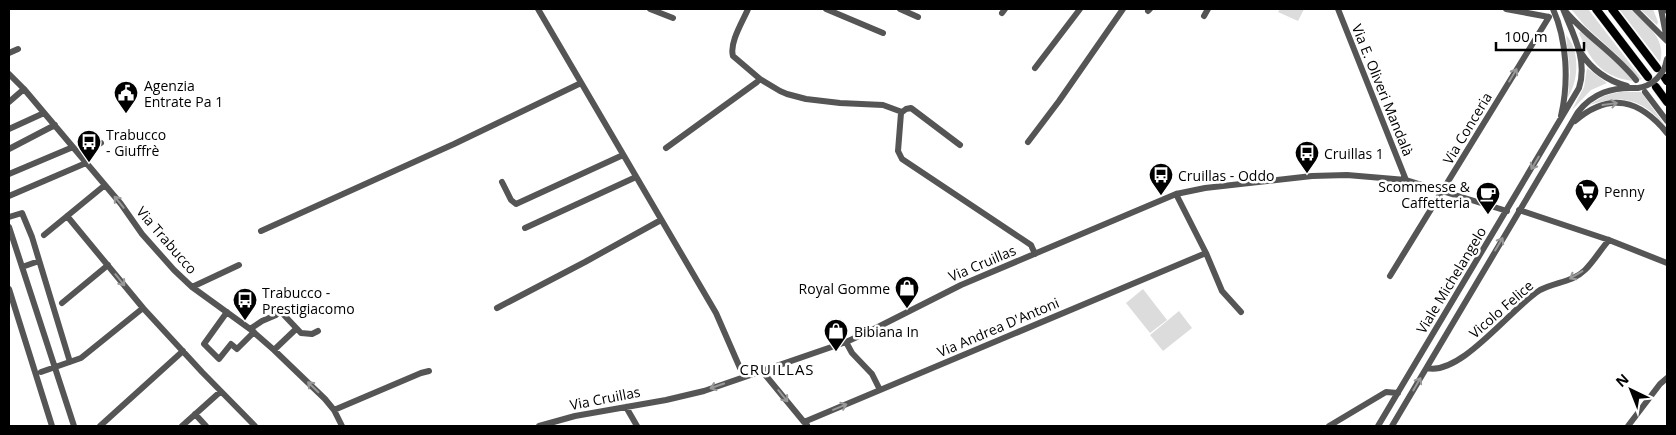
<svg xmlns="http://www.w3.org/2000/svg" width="1676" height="435" viewBox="0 0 1676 435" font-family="'Open Sans',sans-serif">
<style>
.green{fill:#dcdcdc}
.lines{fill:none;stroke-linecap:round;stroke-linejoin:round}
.major-casing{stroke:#dbdbdb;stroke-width:9}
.minor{stroke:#555;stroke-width:6}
.major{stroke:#000;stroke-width:8}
.minor-bridge{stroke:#555;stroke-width:6}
.oneway{stroke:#999}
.labels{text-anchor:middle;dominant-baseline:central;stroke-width:5;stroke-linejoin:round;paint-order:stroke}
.poi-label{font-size:14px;fill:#000;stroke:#fff;text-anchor:start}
.street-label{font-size:14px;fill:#000;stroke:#fff}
.neighbourhood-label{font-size:15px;letter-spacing:1px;fill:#000;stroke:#fff}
</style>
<rect width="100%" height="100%" fill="#fff"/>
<path class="green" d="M1280,9H1304L1298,21L1278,12Z
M1571,9H1588L1642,79L1639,80L1617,55L1585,26Z
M1619,9H1630C1645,23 1667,38 1660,62Z
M1640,9H1653L1658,22L1657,25Z
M1581,31L1621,67L1633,81C1601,77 1590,60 1579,33Z
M1566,35C1580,50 1579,80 1568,97L1570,72Z
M1587,68L1607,83L1591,90L1572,110L1584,87Z
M1619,92H1641L1667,128C1644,100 1624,93 1589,105L1604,96Z
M1143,289L1167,320L1150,333L1126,303Z
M1179,311L1192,328L1163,351L1150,335Z"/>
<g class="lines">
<defs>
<path id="major" d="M1596,9L1648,77
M1612,9L1657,68
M1665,78L1667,81
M1656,87L1667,102"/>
</defs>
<use href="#major" class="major-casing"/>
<path class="minor" d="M538,9L716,313L740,368
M650,9L673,18
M748,9C743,21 729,43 733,56L760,79L780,91L787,94L806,99L840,103L883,105L902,112
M826,9L883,33
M900,9L918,17
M1338,9L1406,180
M1506,9L1549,17
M1553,9C1567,40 1569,82 1561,116
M1635,9L1667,41
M1661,9L1667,40
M1666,9L1667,11
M1148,11L1150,9
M1566,12C1587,37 1616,54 1636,80
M1002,13L1005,9
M1204,16L1208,9
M9,53L18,49
M1581,53C1592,70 1608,81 1627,86
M1665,67L1667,59
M1035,68L1080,9
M9,74L24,89L121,204L142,234L174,270L192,287L250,329L274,350L325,399L334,410L342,426
M1645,92L1667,121
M9,102L24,89
M1575,121C1610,91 1640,100 1667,133
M9,129L44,113
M1028,142L1059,101L1123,9
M960,145L911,108L906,109L901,113L898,151L902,159L1031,245L1035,254
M666,148L757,82L760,79
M9,149L55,125
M80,155L101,143
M9,174L73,147
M502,182L511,200L516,204L623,155
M1176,194L1206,253L1222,291L1241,312
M9,196L86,163
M1519,210L1609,240L1667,263
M67,216L143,308L202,372L255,426
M9,217L22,213L32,237L70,362
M9,227L74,426
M525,228L636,177
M261,231L454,144L581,83
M44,235L105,185
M22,267L39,261
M1390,276L1549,17
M192,287L239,265
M9,289L52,426
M62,303L108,265
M497,308L585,262L661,220
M227,312L204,344L219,359L231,344L237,349L254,332
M282,313L301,333L312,334L318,331
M250,329L262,321L276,315
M846,342L852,353L872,374L880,390
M274,350L296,329
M1427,368C1461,376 1511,308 1540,290C1555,282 1573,282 1585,270C1594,261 1601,249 1609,240
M762,371L804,422
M41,372L81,358L143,308
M626,407L637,426
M334,410L421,373L429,371
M195,414L206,426
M807,425L804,422L1206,253
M100,426L183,351
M182,426L220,392
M539,426L575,416L666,400L704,391L846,342L868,332L961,285L1176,194L1205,188L1312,176L1347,175L1406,180L1507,211
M1329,426L1386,392L1398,393
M1378,426L1579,88C1588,60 1573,34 1563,9
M1392,426L1578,112C1593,93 1612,87 1636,88
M1628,426L1660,384L1667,378"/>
<use href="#major" class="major"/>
<path class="minor-bridge" d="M1638,88C1651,86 1659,79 1665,67"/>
</g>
<defs><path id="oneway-shaft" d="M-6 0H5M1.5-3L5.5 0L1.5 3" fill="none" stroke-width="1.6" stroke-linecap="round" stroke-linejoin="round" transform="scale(1.25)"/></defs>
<g class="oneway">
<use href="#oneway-shaft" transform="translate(1513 75) rotate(-59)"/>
<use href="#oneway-shaft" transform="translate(1610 104) rotate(-8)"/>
<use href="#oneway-shaft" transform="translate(1535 163) rotate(121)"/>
<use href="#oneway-shaft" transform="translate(119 202) rotate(-129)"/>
<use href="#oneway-shaft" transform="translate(1499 244) rotate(-59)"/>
<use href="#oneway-shaft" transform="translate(1576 275) rotate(149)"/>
<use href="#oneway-shaft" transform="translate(120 280) rotate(51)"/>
<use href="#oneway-shaft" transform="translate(1417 384) rotate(-60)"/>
<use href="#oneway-shaft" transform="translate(717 386) rotate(161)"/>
<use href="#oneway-shaft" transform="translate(313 387) rotate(-136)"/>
<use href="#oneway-shaft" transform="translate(783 396) rotate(51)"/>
<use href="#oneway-shaft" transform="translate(840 407) rotate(-22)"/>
</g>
<defs>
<symbol id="civic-pin" viewBox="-11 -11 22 30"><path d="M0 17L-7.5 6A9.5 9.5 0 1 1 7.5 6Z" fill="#000" stroke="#fff"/><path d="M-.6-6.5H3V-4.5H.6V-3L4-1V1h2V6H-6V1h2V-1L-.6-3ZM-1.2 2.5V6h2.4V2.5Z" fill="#fff"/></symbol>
<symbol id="bus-pin" viewBox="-11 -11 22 30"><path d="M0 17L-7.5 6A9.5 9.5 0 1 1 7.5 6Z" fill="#000" stroke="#fff"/><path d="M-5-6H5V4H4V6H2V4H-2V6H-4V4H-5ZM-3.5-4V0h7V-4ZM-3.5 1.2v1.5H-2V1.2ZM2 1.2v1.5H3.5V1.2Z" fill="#fff"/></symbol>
<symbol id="supermarket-pin" viewBox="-11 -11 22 30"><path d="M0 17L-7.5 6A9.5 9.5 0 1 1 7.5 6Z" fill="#000" stroke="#fff"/><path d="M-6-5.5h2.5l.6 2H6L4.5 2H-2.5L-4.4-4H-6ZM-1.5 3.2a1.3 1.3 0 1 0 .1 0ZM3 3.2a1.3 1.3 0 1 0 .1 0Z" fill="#fff"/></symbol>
<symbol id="cafe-pin" viewBox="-11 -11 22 30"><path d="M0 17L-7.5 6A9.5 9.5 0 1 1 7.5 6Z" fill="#000" stroke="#fff"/><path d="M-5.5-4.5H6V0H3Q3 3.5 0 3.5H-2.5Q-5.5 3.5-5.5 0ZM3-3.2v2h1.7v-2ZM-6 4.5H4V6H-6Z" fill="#fff"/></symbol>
<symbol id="shop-pin" viewBox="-11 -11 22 30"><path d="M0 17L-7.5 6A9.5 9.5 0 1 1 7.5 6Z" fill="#000" stroke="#fff"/><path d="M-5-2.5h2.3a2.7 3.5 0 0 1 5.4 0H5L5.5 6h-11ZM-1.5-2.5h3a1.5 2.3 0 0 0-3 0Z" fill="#fff"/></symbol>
</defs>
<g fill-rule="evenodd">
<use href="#civic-pin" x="112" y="79" width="28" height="38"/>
<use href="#bus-pin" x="75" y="128" width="28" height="38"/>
<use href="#bus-pin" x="1293" y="139" width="28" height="38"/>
<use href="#bus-pin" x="1147" y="161" width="28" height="38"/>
<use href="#supermarket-pin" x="1573" y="177" width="28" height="38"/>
<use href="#cafe-pin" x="1474" y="180" width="28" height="38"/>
<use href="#shop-pin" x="893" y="274" width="28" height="38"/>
<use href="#bus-pin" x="231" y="286" width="28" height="38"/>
<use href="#shop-pin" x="822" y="317" width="28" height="38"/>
</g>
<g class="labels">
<g class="poi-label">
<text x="144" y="85">Agenzia<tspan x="144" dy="16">Entrate Pa 1</tspan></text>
<text x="106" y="134">Trabucco<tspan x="106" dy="16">- Giuffrè</tspan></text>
<text x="1324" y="153">Cruillas 1</text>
<text x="1178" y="175">Cruillas - Oddo</text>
<text x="1470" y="186" text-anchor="end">Scommesse &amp;<tspan x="1470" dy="16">Caffetteria</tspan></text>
<text x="1604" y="191">Penny</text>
<text x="890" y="288" text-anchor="end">Royal Gomme</text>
<text x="262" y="292">Trabucco -<tspan x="262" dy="16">Prestigiacomo</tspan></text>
<text x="854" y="331">Bibiana In</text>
</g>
<g class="street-label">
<text transform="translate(1383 90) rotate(68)">Via E. Oliveri Mandalà</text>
<text transform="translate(1467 128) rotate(-59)">Via Conceria</text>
<text transform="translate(167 240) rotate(49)">Via Trabucco</text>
<text transform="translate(982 263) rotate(-23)">Via Cruillas</text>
<text transform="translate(1451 280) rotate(-59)">Viale Michelangelo</text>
<text transform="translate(1501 309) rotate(-41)">Vicolo Felice</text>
<text transform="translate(998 327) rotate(-23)">Via Andrea D'Antoni</text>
<text transform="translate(605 398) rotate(-11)">Via Cruillas</text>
</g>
<g class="neighbourhood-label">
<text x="777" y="369">CRUILLAS</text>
</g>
</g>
<rect width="1676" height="435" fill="none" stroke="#000000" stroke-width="20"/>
<g transform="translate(1631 390) rotate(317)" stroke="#ffffff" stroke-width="4" paint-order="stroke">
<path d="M0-4L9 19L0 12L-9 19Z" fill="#000000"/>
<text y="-8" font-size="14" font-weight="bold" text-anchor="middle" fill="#000000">N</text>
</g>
<path d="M1496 42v8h88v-8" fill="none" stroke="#000000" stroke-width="2.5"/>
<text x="1504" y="42" font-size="15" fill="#000000" stroke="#ffffff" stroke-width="4" paint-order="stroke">100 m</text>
</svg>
